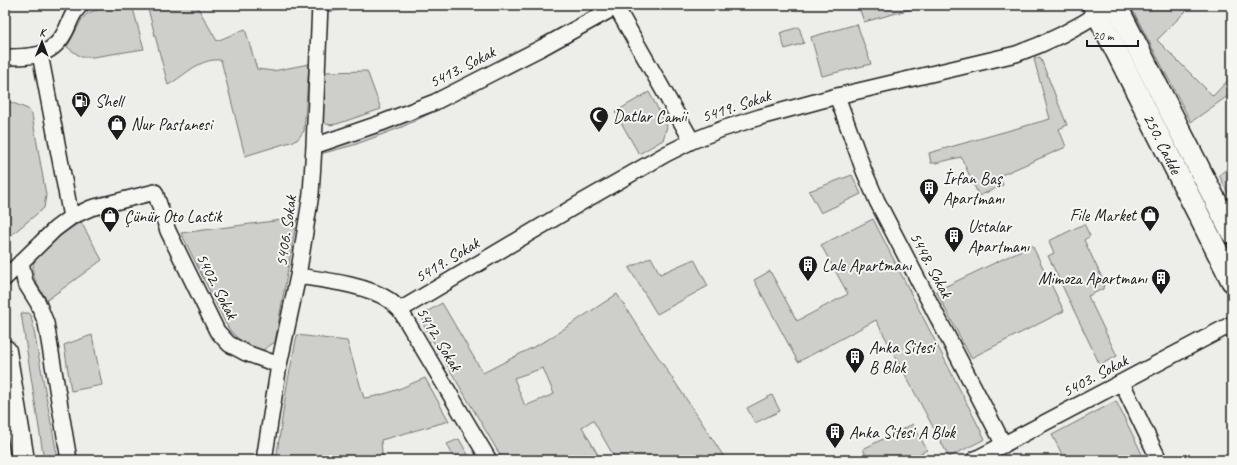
<svg xmlns="http://www.w3.org/2000/svg" width="1237" height="465" viewBox="0 0 1237 465" font-family="Caveat,sans-serif">
<style>
.green{fill:#cececb;stroke:#757574;fill-rule:evenodd}
.lines{fill:none;stroke-linecap:round;stroke-linejoin:round}
.street-casing{stroke:#1c1c1c;stroke-width:18}
.secondary-casing{stroke:#1c1c1c;stroke-width:24}
.highway-casing{stroke:#1c1c1c;stroke-width:25}
.street{stroke:#f6f6f2;stroke-width:15}
.secondary{stroke:#f6f6f2;stroke-width:21}
.highway{stroke:#f6f6f2;stroke-width:22}
.labels{text-anchor:middle;dominant-baseline:central;stroke-width:4;stroke-linejoin:round;paint-order:stroke}
.street-label{font-size:17px;fill:#1c1c1c;stroke:#f6f6f2}
.poi-label{font-size:17px;fill:#1c1c1c;stroke:#f6f6f2;text-anchor:start}
</style>
<rect width="100%" height="100%" fill="#edede9"/>
<filter id="ink" filterUnits="userSpaceOnUse"><feTurbulence type="fractalNoise" baseFrequency=".025" numOctaves="2"/><feDisplacementMap in="SourceGraphic" scale="8" xChannelSelector="R" yChannelSelector="G"/><feConvolveMatrix kernelMatrix="1 2 1 2 8 2 1 2 1" color-interpolation-filters="sRGB"/></filter>
<g filter="url(#ink)">
<path class="green" d="M111,5H132L144,49L93,57H81L67,47L82,19L88,13Z
M147,5H203L198,8L217,41L245,29L257,69L273,71L309,64L304,131L297,140L245,156L221,60C199,58 186,75 168,85Z
M327,5H372L327,12Z
M864,5H921L922,6L864,22L859,7Z
M1130,5H1192L1157,40L1213,96L1232,76V93L1191,122Z
M857,24L871,64L822,76L811,37Z
M799,27L804,43L785,49L780,33Z
M1040,57L1067,125L1059,129L1066,147L999,176L1003,185L979,196L961,157L936,163H931L929,153L1050,119L1034,59Z
M367,71L381,109L337,124C330,125 323,126 323,118L325,72Z
M649,92L667,126L663,140L639,154L615,112Z
M5,100L28,109L32,115L46,195L44,208L5,240Z
M433,107L435,111L402,127L354,145L320,154V149Z
M1232,165V174L1228,178L1232,182V201L1219,175Z
M852,175L861,194L821,213L809,191Z
M297,218L275,342L263,350C246,344 237,341 227,326L181,233Z
M873,219L985,439L949,457L876,320L798,362L754,280L770,271L797,321L848,294L821,245Z
M81,222L102,260L47,300C41,290 31,278 33,266C35,252 69,229 81,222Z
M1084,224L1090,236L1084,240L1104,282L1103,289L1088,296L1117,356L1100,365L1048,256L1054,253L1049,241Z
M1032,245L1064,311L971,358L936,291Z
M651,257L660,274L694,259L708,286L657,314L629,268Z
M617,294C652,350 691,404 726,460H616L593,420L582,427L601,460H503L424,326L423,314L442,303L483,373L547,340ZM543,368L554,394L525,406L514,378Z
M21,313H29L31,315L58,460H44Z
M92,335L102,385L71,391L64,345Z
M297,335L347,341L364,398C386,396 405,386 425,378L449,421L381,440L382,453L384,460H276L287,385Z
M772,395L780,411L755,423L747,408Z
M1116,401L1142,454L1130,460H1065L1052,435Z
M913,424L927,450L907,460H868L863,449Z
M459,439L471,460H455L447,444Z"/>
<g class="lines">
<defs>
<path id="street" d="M615,5L692,141
M40,54L71,217
M5,57C33,57 54,57 67,28C71,19 73,11 81,5
M837,96L864,171L877,201L1004,445
M314,146L381,123L435,102L543,47L619,5
M21,262L25,282L38,303L46,323L69,460
M298,276C324,280 367,285 389,300C393,303 397,307 400,310L489,460
M5,278L55,229L71,217L91,208L155,192L168,231L217,331L229,344L246,353L279,365
M400,310L582,202L666,154L692,141L722,129L760,117L837,96L1016,54C1048,43 1077,28 1105,9
M1122,383L1159,460
M264,460L279,365L298,276L311,194L314,146L320,5
M974,460L1232,324"/>
<g id="secondary">
<path id="s1" d="M1093,5L1232,281"/>
<path d="M1116,5L1232,233"/>
</g>
<path id="highway" d="M5,351L23,460"/>
</defs>
<use href="#street" class="street-casing"/>
<use href="#secondary" class="secondary-casing"/>
<use href="#highway" class="highway-casing"/>
<use href="#street" class="street"/>
<use href="#secondary" class="secondary"/>
<use href="#highway" class="highway"/>
</g>
</g>
<defs>
<symbol id="fuel-pin" viewBox="-11 -11 22 30"><path d="M0 17L-7.5 6A9.5 9.5 0 1 1 7.5 6Z" fill="#1c1c1c" stroke="#f6f6f2"/><path d="M-5.5-6h7V0h2V4h1.3V-2.5L3-4.5l.8-.8L6-3V5H2.5V1h-1V6h-7ZM-4.2-4.7v3.2H.2V-4.7Z" fill="#fff"/></symbol>
<symbol id="mosque-pin" viewBox="-11 -11 22 30"><path d="M0 17L-7.5 6A9.5 9.5 0 1 1 7.5 6Z" fill="#1c1c1c" stroke="#f6f6f2"/><path d="M3.5-4.9A6 6 0 1 0 3.5 4.9A5 5 0 1 1 3.5-4.9Z" fill="#fff"/></symbol>
<symbol id="shop-pin" viewBox="-11 -11 22 30"><path d="M0 17L-7.5 6A9.5 9.5 0 1 1 7.5 6Z" fill="#1c1c1c" stroke="#f6f6f2"/><path d="M-5-2.5h2.3a2.7 3.5 0 0 1 5.4 0H5L5.5 6h-11ZM-1.5-2.5h3a1.5 2.3 0 0 0-3 0Z" fill="#fff"/></symbol>
<symbol id="building-pin" viewBox="-11 -11 22 30"><path d="M0 17L-7.5 6A9.5 9.5 0 1 1 7.5 6Z" fill="#1c1c1c" stroke="#f6f6f2"/><path d="M-4-6H4V6H1V3H-1V6H-4ZM-2.5-4.3h1.7v1.8h-1.7ZM.8-4.3h1.7v1.8H.8ZM-2.5-1h1.7V.8h-1.7ZM.8-1h1.7V.8H.8Z" fill="#fff"/></symbol>
</defs>
<g fill-rule="evenodd">
<use href="#fuel-pin" x="70" y="90" width="22" height="30"/>
<use href="#mosque-pin" x="588" y="105" width="22" height="30"/>
<use href="#shop-pin" x="106" y="113" width="22" height="30"/>
<use href="#building-pin" x="918" y="177" width="22" height="30"/>
<use href="#shop-pin" x="1139" y="204" width="22" height="30"/>
<use href="#shop-pin" x="99" y="205" width="22" height="30"/>
<use href="#building-pin" x="943" y="225" width="22" height="30"/>
<use href="#building-pin" x="797" y="254" width="22" height="30"/>
<use href="#building-pin" x="1150" y="267" width="22" height="30"/>
<use href="#building-pin" x="844" y="346" width="22" height="30"/>
<use href="#building-pin" x="824" y="421" width="22" height="30"/>
</g>
<g class="labels">
<g class="street-label">
<text transform="translate(462 67) rotate(-27)">5413. Sokak</text>
<text transform="translate(736 106) rotate(-18)">5419. Sokak</text>
<text stroke="none"><textPath href="#s1" startOffset="155">250. Cadde</textPath></text>
<text transform="translate(286 231) rotate(-82)">5406. Sokak</text>
<text transform="translate(447 260) rotate(-31)">5419. Sokak</text>
<text transform="translate(931 265) rotate(62)">5448. Sokak</text>
<text transform="translate(217 286) rotate(63)">5402. Sokak</text>
<text transform="translate(439 339) rotate(59)">5412. Sokak</text>
<text transform="translate(1095 376) rotate(-28)">5403. Sokak</text>
</g>
<g class="poi-label">
<text x="95" y="101">Shell</text>
<text x="613" y="116">Datlar Camii</text>
<text x="131" y="124">Nur Pastanesi</text>
<text x="943" y="178">İrfan Baş<tspan x="943" dy="20">Apartmanı</tspan></text>
<text x="1136" y="215" text-anchor="end">File Market</text>
<text x="124" y="216">Çünür Oto Lastik</text>
<text x="968" y="226">Ustalar<tspan x="968" dy="20">Apartmanı</tspan></text>
<text x="822" y="265">Lale Apartmanı</text>
<text x="1147" y="278" text-anchor="end">Mimoza Apartmanı</text>
<text x="869" y="347">Anka Sitesi<tspan x="869" dy="20">B Blok</tspan></text>
<text x="849" y="432">Anka Sitesi A Blok</text>
</g>
</g>
<rect width="1237" height="465" fill="none" stroke="#f6f6f2" stroke-width="20"/>
<rect x="10" y="10" width="1217" height="445" fill="none" stroke="#1c1c1c" stroke-width="1.5" filter="url(#ink)"/>
<g transform="translate(42 42) rotate(1)" stroke="#f6f6f2" stroke-width="3" paint-order="stroke">
<path d="M0-3L7 15L0 10L-7 15Z" fill="#1c1c1c"/>
<text y="-6" font-size="11" font-weight="bold" text-anchor="middle" fill="#1c1c1c">K</text>
</g>
<path d="M1087 40v6h51v-6" fill="none" stroke="#1c1c1c" stroke-width="2"/>
<text x="1093" y="40" font-size="12" fill="#1c1c1c" stroke="#f6f6f2" stroke-width="3" paint-order="stroke">20 m</text>
</svg>
